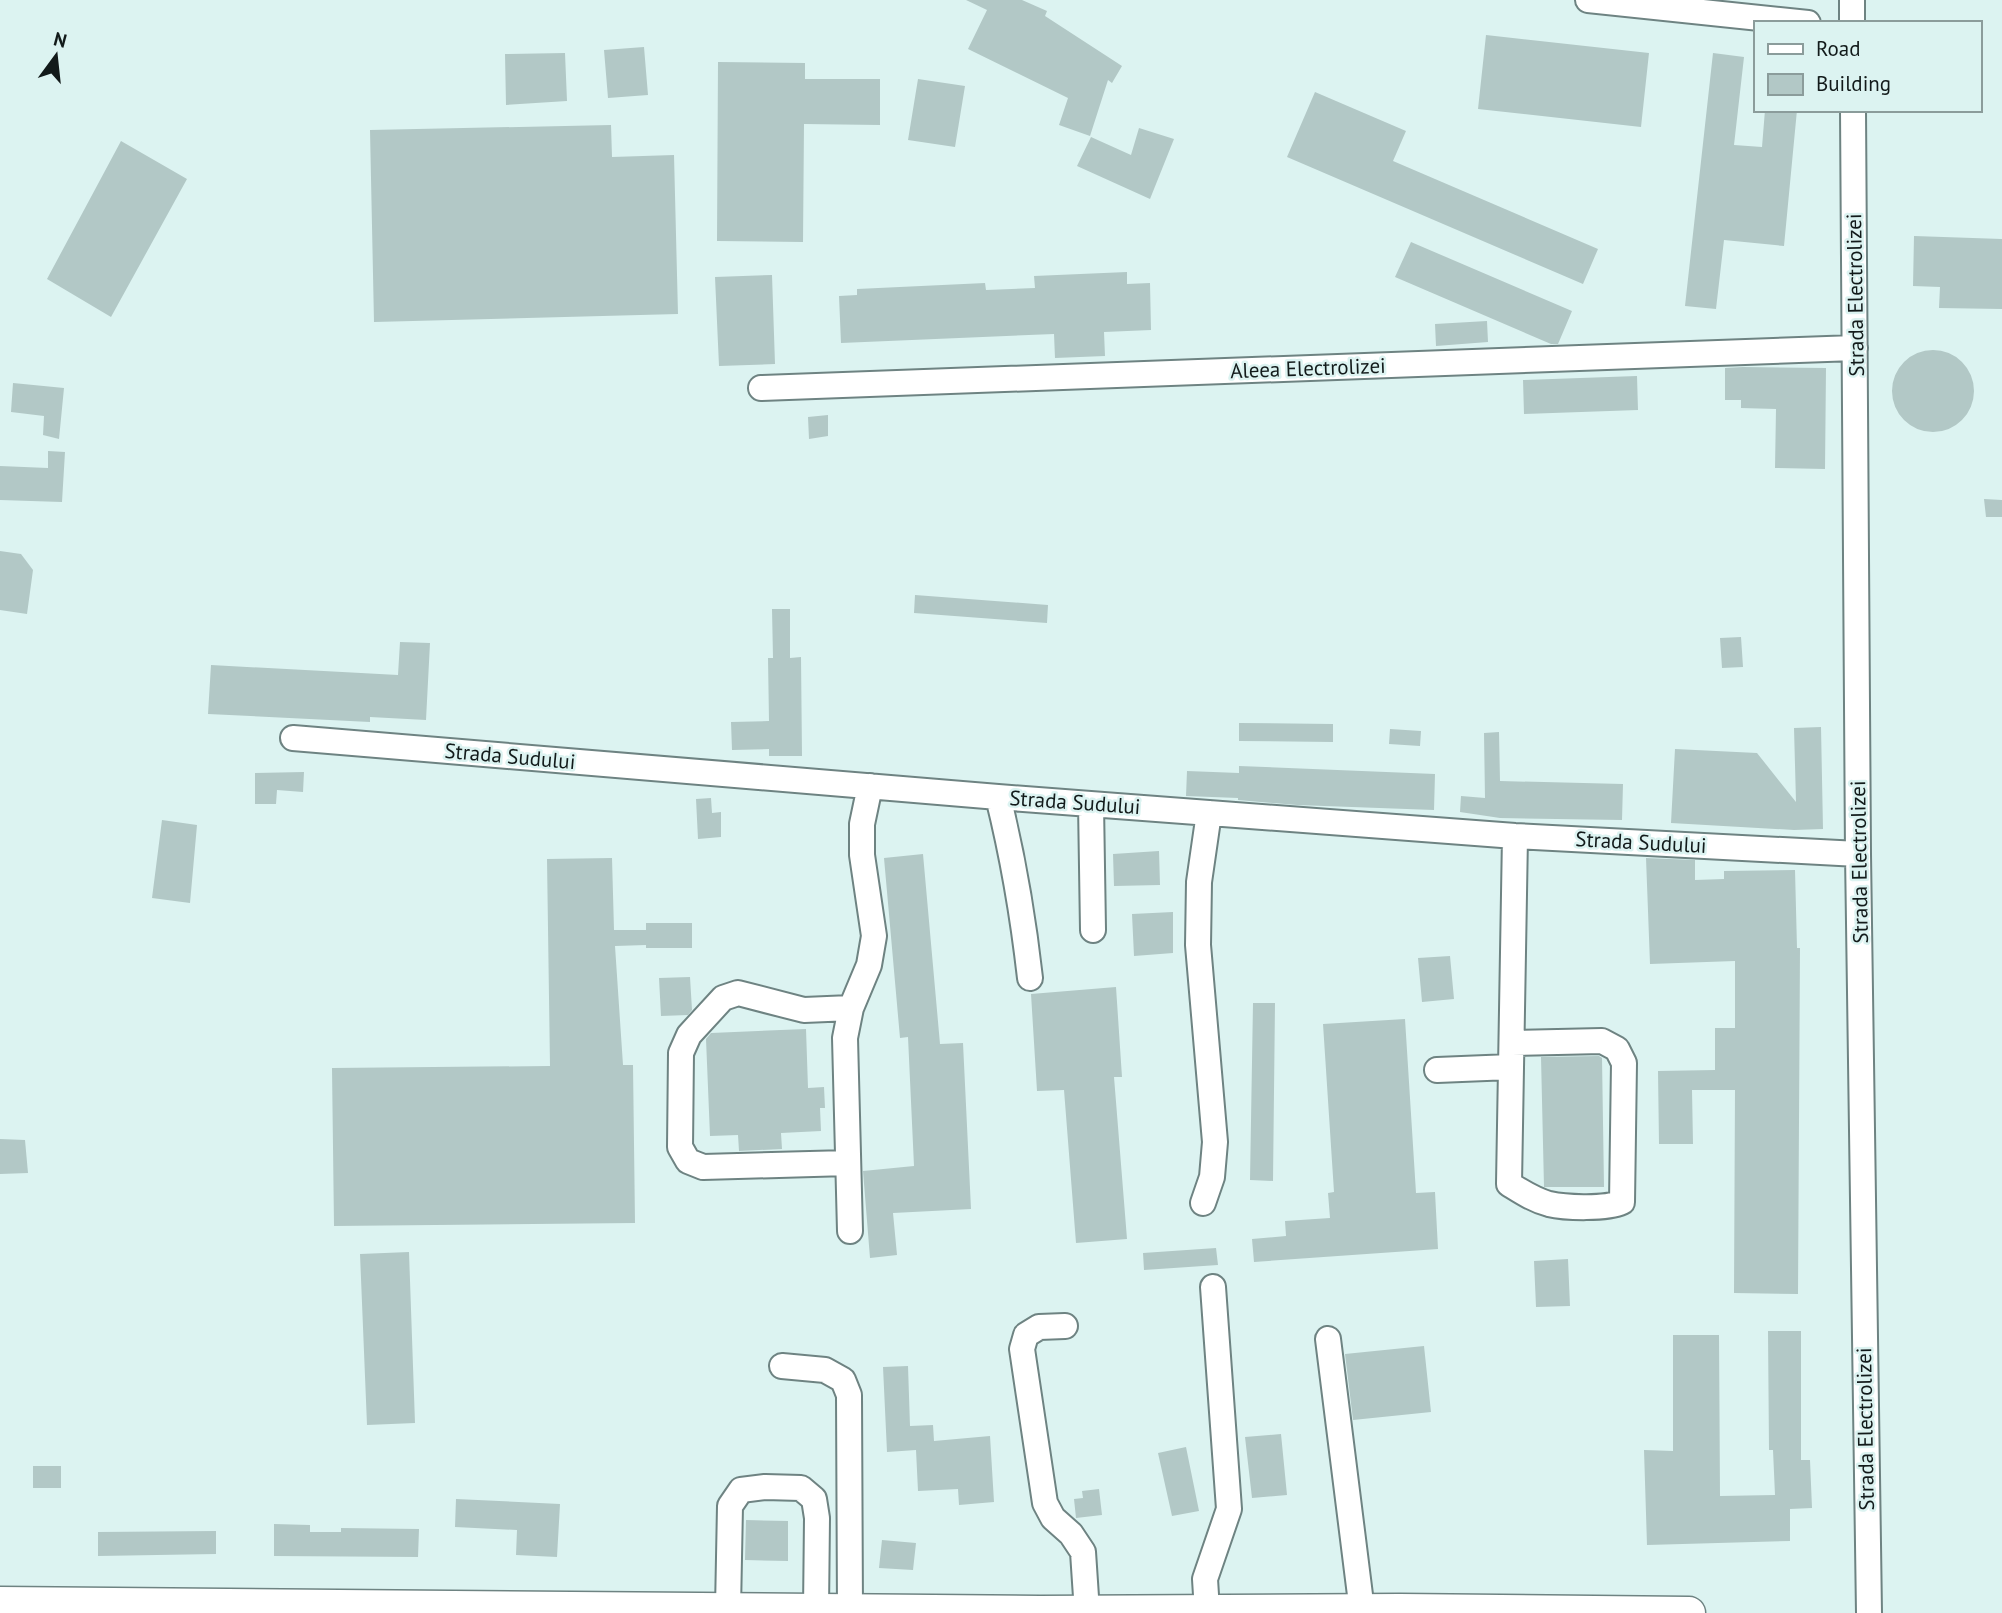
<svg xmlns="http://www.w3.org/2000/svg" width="2002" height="1613" viewBox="0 0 2002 1613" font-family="'PT Sans',sans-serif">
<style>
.building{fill:#b2c8c6}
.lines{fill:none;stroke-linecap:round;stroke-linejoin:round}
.minor-casing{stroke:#6e8382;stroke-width:28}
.major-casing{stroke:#6e8382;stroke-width:35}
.minor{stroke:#fff;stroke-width:24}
.major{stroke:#fff;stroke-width:32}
.labels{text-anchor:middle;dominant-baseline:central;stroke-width:5;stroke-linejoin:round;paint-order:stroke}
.street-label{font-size:21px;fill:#121a1a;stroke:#dcf3f1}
</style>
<rect width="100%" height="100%" fill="#dcf3f1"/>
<path class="building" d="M966,0H1022L1047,11L1045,16L1122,66L1112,83L1108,80L1090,136L1059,125L1068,98L968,49L987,10Z
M1486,35L1649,53L1641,127L1478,109Z
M644,47L648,95L608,98L604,50Z
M565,53L567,101L506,105L505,54Z
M1713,53L1744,57L1734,145L1762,147L1765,110H1797L1784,246L1724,240L1716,309L1685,306Z
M718,62L805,63V79H880V125L804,124L803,242L717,241Z
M918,79L965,86L955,147L908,140Z
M1315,92L1406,131L1393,161L1598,249L1583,284L1287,157Z
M611,125L612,157L674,155L678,314L374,322L370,130Z
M1139,128L1174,139L1150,199L1077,166L1091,137L1131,155Z
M121,141L187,179L111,317L47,279Z
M1914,236L2002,239V309L1939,308L1940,287L1913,286Z
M1411,242L1572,311L1558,344H1551L1395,277Z
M1127,272V284L1150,283L1151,330L1104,332L1105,356L1055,358L1054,334L841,343L839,296L857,295V289L985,283L986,290L1035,288L1034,276Z
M772,275L775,364L719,366L715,277Z
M1487,321L1488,342L1436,346L1435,324Z
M1892 391a41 41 0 1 1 82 0a41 41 0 1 1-82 0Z
M1743,367L1826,368L1825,469L1775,468L1776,409L1741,408V400H1725V368Z
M1637,376L1638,410L1524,414L1523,380Z
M13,383L64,388L59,439L43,435L44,416L11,412Z
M828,415V436L809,439L808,417Z
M48,451L65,452L62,502L0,500V466L48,468Z
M1984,499L2002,500V517H1986Z
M0,551L21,554L33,570L27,614L0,610Z
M915,595L1048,605L1047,623L914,613Z
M772,609H790V658L801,657L802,756H769V749L732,750L731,722L769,721L768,658H773Z
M1741,637L1743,667L1722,668L1720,638Z
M400,642L430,643L426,720L370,717V722L208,714L211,665L398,675Z
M1239,723L1333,724V742L1239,741Z
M1821,727L1823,829L1794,830L1671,823L1675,749L1757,753L1796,802L1794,728Z
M1390,729L1421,731L1420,746L1389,744Z
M1499,732L1500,781L1623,784L1622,820L1500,818L1460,812L1461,796L1485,798L1484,733Z
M1239,766L1435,774L1434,810L1297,805L1238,800V798L1186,796L1187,771L1239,773Z
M304,772L303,792L277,790L276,804H255V773Z
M711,798L712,813L721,812V837L698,839L696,799Z
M162,820L197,825L190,903L152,898Z
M1159,851L1160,885L1114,886L1113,854Z
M923,854L940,1044L963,1043L971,1209L893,1213L897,1255L870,1258L863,1171L914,1166L908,1037L900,1038L884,858Z
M612,858L614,930H646V923H692V948H646V945L615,946L623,1065H633L635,1223L334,1226L332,1068L550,1066L547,859Z
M1646,858L1695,860V880L1724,879V871L1795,870L1797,948H1800L1798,1294L1734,1293L1735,1090H1692L1693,1144H1659L1658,1071L1715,1070V1028H1735V961L1650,964Z
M1173,912V953L1134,956L1132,914Z
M1450,956L1454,999L1422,1002L1418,958Z
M690,977L692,1010L688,1015L661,1016L659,978Z
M1116,987L1122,1077H1114L1127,1239L1076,1243L1064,1090L1037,1091L1031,994Z
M1253,1003H1275L1273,1181L1250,1180Z
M1405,1019L1416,1193L1435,1192L1438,1249L1254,1262L1252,1239L1286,1236L1285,1221L1330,1218L1328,1193L1334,1192L1323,1024Z
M806,1029L808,1088L824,1087L825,1108H820L821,1131L781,1133L782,1149L739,1151L738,1135L710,1136L706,1039L711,1033Z
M1599,1056L1602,1058L1604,1187H1544L1541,1057Z
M0,1139L25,1140L28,1173L0,1174Z
M1216,1248L1218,1265L1144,1270L1143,1253Z
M409,1252L415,1423L367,1425L360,1254Z
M1568,1259L1570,1306L1536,1307L1534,1261Z
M1768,1331H1801V1460H1810L1812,1508L1790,1509V1541L1647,1545L1644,1450L1673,1451V1335H1719L1720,1496L1775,1495L1773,1450H1769Z
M1424,1346L1431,1412L1353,1420L1345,1354Z
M908,1366L910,1426L933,1425L934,1441L990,1436L994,1502L959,1505L958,1489L918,1491L916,1450L887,1452L883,1367Z
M1281,1434L1287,1495L1252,1498L1245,1437Z
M1186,1447L1199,1511L1172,1516L1158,1453Z
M33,1466H61V1488H33Z
M1099,1489L1102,1515L1076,1518L1074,1499L1083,1498L1082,1491Z
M456,1499L560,1504L557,1557L516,1555L517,1530L455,1527Z
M746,1520L788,1521V1561L745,1560Z
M274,1524L310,1525V1532H341V1528L419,1529L418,1557L274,1556Z
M216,1531V1554L98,1556V1532Z
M882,1540L916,1543L913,1570L879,1568Z"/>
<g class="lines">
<defs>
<path id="minor" d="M1588,0L1808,23
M1852,0V23
M1853,110L1858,854L1869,1613
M761,388L1855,348
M293,738L998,797L1515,836L1858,854
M998,797C1013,857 1023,916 1030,978
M1091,804L1093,930
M1512,1043L1602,1041L1617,1049L1624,1063L1622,1202C1607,1209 1566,1208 1549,1204C1534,1200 1522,1192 1509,1184L1515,836
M1437,1070L1511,1067
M848,1163L703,1167L688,1161L680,1147L681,1053L689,1035L723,998L738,993L804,1010L851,1008
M1203,1203L1212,1177L1215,1142L1198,945L1199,882L1209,813
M850,1231L845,1038L851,1008L869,965L874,936L862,855V824L870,786
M1065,1326L1039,1327L1026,1335L1022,1349L1045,1503L1053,1518L1071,1534L1083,1552L1087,1612
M1328,1339L1362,1611
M782,1366L825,1370L843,1380L849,1395L850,1610
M728,1609L730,1506L741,1490L765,1487L801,1488L814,1499L817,1518L816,1610
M1207,1611L1205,1579L1229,1509L1213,1287"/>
<path id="major" d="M0,1603L1040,1612L1400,1610L1689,1613"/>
</defs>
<use href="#minor" class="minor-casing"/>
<use href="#major" class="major-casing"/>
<use href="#minor" class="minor"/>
<use href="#major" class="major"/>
</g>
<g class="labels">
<g class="street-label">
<text transform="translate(1855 295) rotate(-91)">Strada Electrolizei</text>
<text transform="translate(1308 368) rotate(-2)">Aleea Electrolizei</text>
<text transform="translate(510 756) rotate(5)">Strada Sudului</text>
<text transform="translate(1075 802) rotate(4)">Strada Sudului</text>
<text transform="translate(1641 842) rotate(3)">Strada Sudului</text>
<text transform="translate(1859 862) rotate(-91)">Strada Electrolizei</text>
<text transform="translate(1865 1429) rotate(-91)">Strada Electrolizei</text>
</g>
</g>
<rect x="1754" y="21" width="228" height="91" fill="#dcf3f1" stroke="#8b9c9b" stroke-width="2"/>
<rect x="1768" y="44" width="35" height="10" fill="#ffffff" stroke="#8b9c9b" stroke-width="2"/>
<text x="1816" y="56" font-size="21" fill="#121a1a">Road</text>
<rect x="1768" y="74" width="35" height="21" fill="#b2c8c6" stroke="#8b9c9b" stroke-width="2"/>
<text x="1816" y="91" font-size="21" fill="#121a1a">Building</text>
<g transform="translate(56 56) rotate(15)" stroke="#dcf3f1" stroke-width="5" paint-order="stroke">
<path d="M0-5L12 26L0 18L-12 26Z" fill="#121a1a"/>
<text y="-10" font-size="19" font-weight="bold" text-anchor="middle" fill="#121a1a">N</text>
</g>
</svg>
